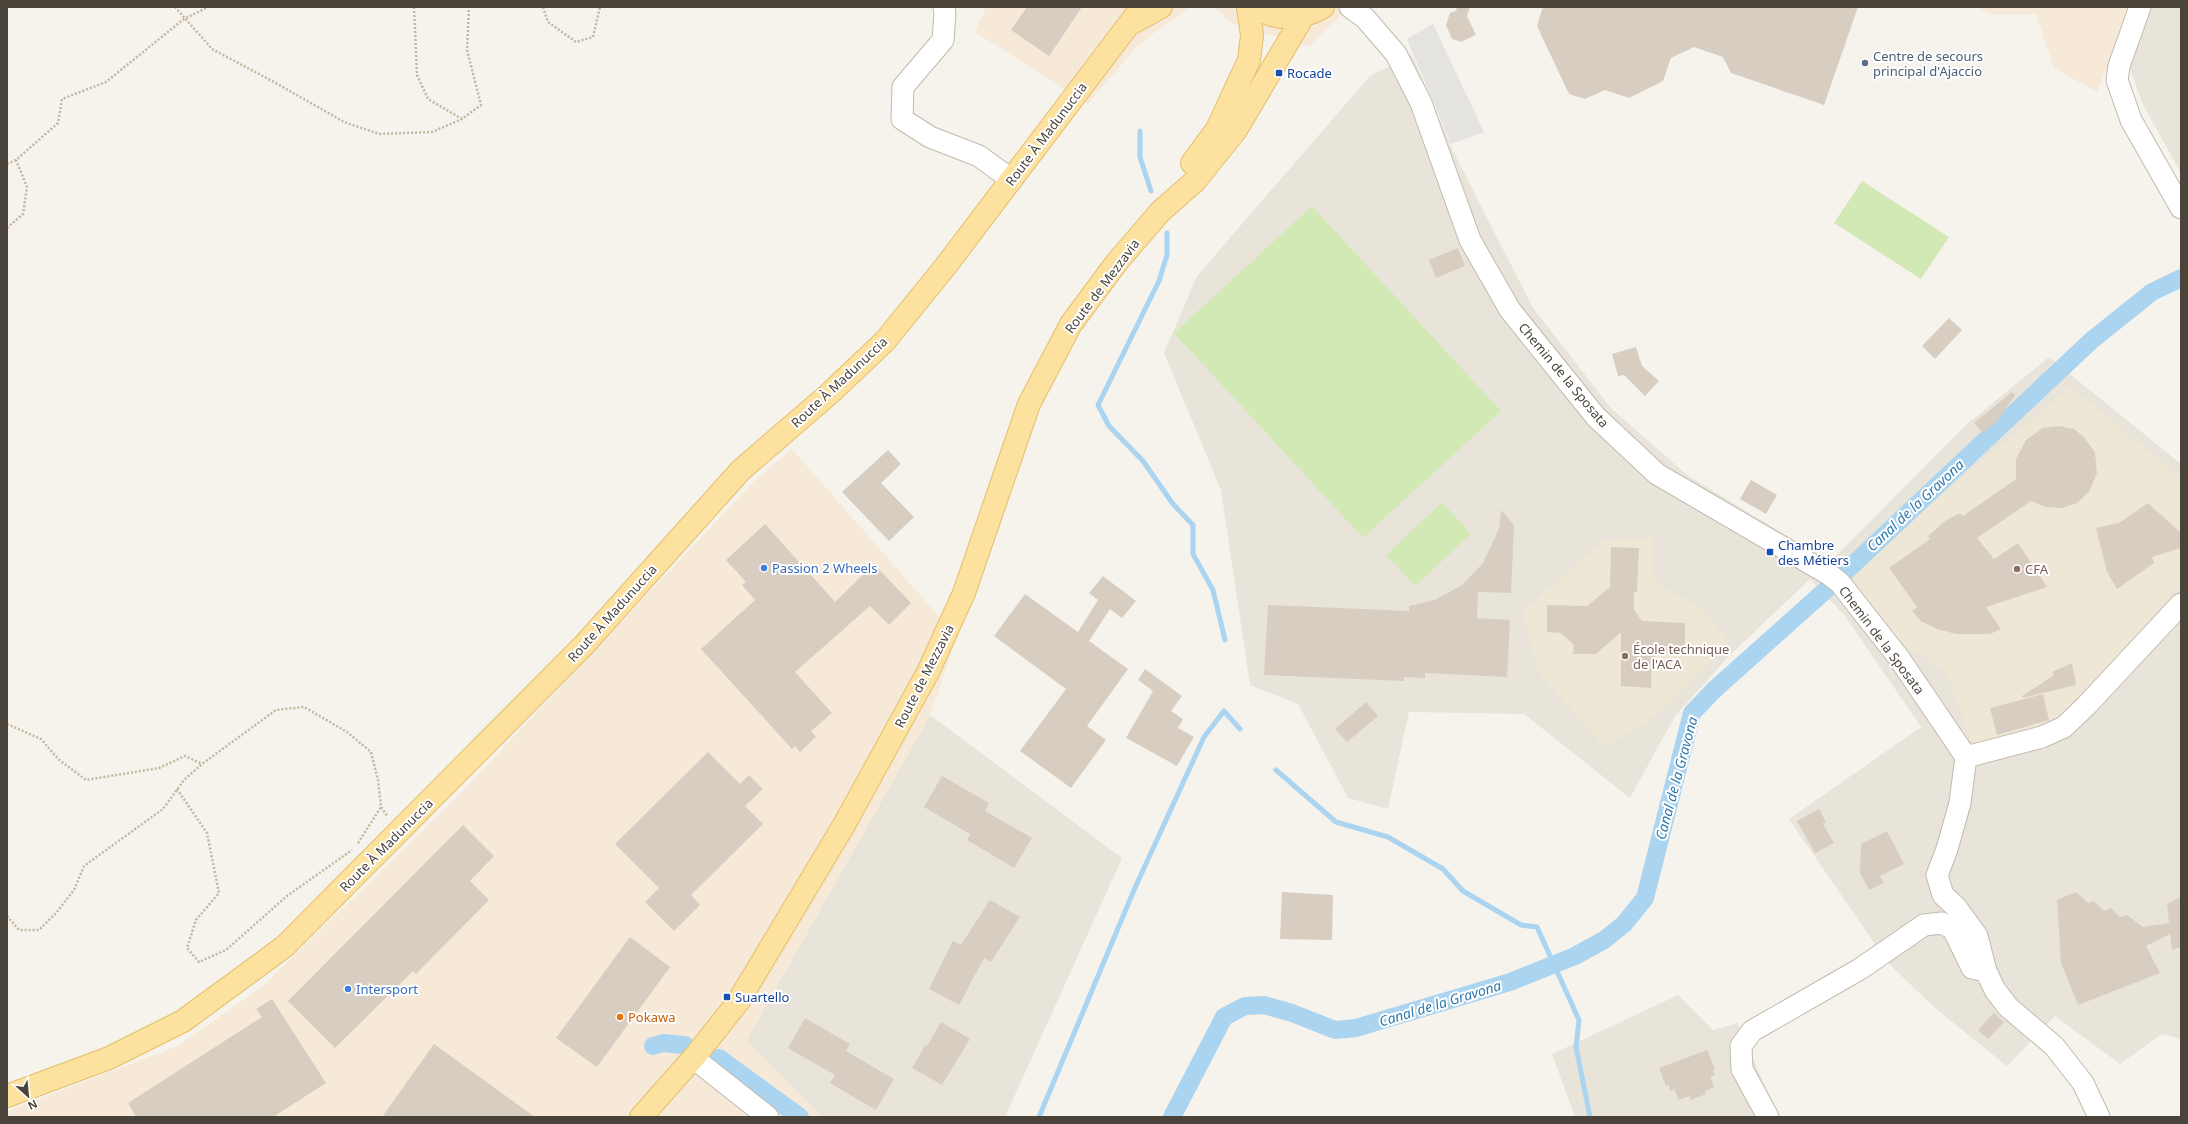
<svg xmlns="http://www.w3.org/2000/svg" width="2188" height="1124" viewBox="0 0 2188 1124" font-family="'Noto Sans',sans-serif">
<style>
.residential{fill:#e9e4da}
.commercial{fill:#f6e9d8}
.education{fill:#eee7d6}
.green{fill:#d2e9b6}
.parking{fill:#e5e3e0}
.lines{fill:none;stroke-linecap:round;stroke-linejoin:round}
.stream{stroke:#aad4f0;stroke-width:5}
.canal{stroke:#aad4f0;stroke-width:18}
.building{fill:#d7cec1}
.minor-casing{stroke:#c1baae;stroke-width:23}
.major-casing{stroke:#e3bf6c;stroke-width:24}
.path{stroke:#c3b69f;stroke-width:2.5;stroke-dasharray:2 2;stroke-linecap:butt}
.minor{stroke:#fff;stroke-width:21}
.major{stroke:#fde19e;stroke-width:22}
.service-dot{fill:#5c6f8a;stroke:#fff;stroke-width:1.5}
.transit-dot{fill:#1a4fb4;stroke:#fff;stroke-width:1.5}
.shop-dot{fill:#3f7fe0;stroke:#fff;stroke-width:1.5}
.education-dot{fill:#8d6e63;stroke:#fff;stroke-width:1.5}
.food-dot{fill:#e8710a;stroke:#fff;stroke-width:1.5}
.labels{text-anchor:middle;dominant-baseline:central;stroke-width:4;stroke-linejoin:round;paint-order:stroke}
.service-label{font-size:13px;fill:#4e5e75;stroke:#fff;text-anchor:start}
.transit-label{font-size:13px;fill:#164399;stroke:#fff;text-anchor:start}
.street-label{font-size:13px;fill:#4a4339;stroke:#fff}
.shop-label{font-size:13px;fill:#366cbe;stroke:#fff;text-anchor:start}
.education-label{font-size:13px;fill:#785e54;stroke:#fff;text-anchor:start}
.food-label{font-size:13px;fill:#c56008;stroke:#fff;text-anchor:start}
.water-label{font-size:14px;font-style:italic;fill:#307aae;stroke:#fff}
</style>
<rect width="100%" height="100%" fill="#f6f3ec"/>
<path class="residential" d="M2152,7H2181V173L2143,105L2130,68Z
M1412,55L1454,153L1533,308L1611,408L1687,475L1830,562L1967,424L2049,357L2181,464V1039L2162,1034L2120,1064L2055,1016L2007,1066L1935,1008L1888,963L1789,819L1921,727L1845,616L1810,579L1731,654L1675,716L1630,798L1524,714L1409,712L1388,809L1348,798L1298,704L1250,685L1221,490L1164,353L1197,276L1370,76Z
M930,715L1122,858L1005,1117H822L746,1041Z
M1678,995L1713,1030L1737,1023L1779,1117H1575L1552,1054Z"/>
<path class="commercial" d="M986,7H1190L1139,44L1088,104L975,32Z
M1213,7H1350L1309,47L1232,23Z
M1977,7H2131L2097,92L2054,68L2036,14L1991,15Z
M792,449L957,637L930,715L746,1041L822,1117H7V1111L178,1046L263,986L457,797L754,481Z"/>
<path class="education" d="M2071,387L2181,479V583L2081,699L2053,723L2013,736L1972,745L1946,671L1886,634L1844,579L1862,560Z
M1653,538V576L1660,586L1696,604L1729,641L1677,696L1639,728L1604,747L1537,670L1523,611L1605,540Z"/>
<path class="green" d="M1862,181L1949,237L1921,279L1834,223Z
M1312,206L1501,411L1363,538L1174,333Z
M1442,502L1471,534L1415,586L1386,555Z"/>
<path class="parking" d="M1433,24L1484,132L1451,144L1407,39Z"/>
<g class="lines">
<path class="stream" d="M1140,131V157L1151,191
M1167,233V255L1159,281L1098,405L1109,426L1143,461L1173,504L1193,525V554L1213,590L1225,640
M1276,770L1336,822L1388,837L1443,869L1463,891L1521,925L1537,927L1579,1020L1576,1047L1590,1117
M1039,1117L1134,890L1204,737L1224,711L1240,729"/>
<path class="canal" d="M653,1046L663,1043L685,1045
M719,1058L800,1117
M1172,1117L1224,1017L1245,1006L1264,1005L1292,1013L1335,1030L1356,1028L1510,982L1575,956L1604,940L1624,924L1645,898L1692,713L1715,689L1827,589L2092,340L2152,292L2181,278"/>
</g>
<path class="building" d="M1027,7H1082L1049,56L1011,30Z
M1457,7H1470L1467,16L1476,35L1461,42L1452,39L1446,25L1450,13L1456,11Z
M1546,7H1858L1824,105L1731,73L1723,57L1694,47L1671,58L1663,81L1629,98L1605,90L1585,99L1569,94L1537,26L1542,9Z
M1458,248L1465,266L1436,278L1429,260Z
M1949,318L1962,330L1935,359L1922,346Z
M1636,347L1642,366L1659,381L1645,396L1624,375L1618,376L1612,354Z
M2012,392L2015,395L1997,421L1983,433L1974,423Z
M2059,426L2074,429L2083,436L2095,452L2097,473L2089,492L2077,503L2062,508L2046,507L2031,501L1977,538L1994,559L2018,543L2047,587L1986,607L2001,629L1990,634H1956L1937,629L1921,621L1912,611L1917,607L1889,568L1930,539L1928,536L1945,521L1960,513L1963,516L2016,479V459L2026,440L2043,428Z
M888,450L901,464L881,483L914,517L889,541L842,492Z
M1751,480L1777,495L1766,514L1740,499Z
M2148,503L2181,533V548L2152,557L2154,563L2117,589L2107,572L2096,528L2119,523Z
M1501,510L1514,525L1511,593L1478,592L1477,618L1510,620L1507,677L1425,673V678L1404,677V681L1264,675L1268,605L1409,611V606L1435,600L1462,585L1483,563L1499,529Z
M765,524L835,602L874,564L911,603L889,625L870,606L795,672L832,713L811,731L816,737L800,752L795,746L792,749L701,649L755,600L742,585L746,582L726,560Z
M1611,547L1639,548L1637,591L1634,593V610L1642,621L1685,623V653L1660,652L1652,660L1651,688L1621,686V632L1596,654H1573L1574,645L1561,633L1547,632V605L1587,606L1610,587Z
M1103,576L1136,601L1122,618L1110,609L1089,641L1128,669L1087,726L1106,740L1071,788L1020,751L1066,689L994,636L1025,594L1078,632L1098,600L1089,593Z
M2072,663L2076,685L2023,698L2022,696L2054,675L2052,672Z
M1145,669L1182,696L1171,711L1183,719L1178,728L1194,737L1177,766L1126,738L1153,691L1138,680Z
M2043,694L2049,720L1997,735L1990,708Z
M1366,702L1378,716L1347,742L1335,729Z
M708,752L740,784L749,775L763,789L745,806L763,824L691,895L700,905L674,931L645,902L659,888L615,844Z
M942,776L989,803L985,811L1032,838L1014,868L967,840L970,834L924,807Z
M1819,809L1826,822L1823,824L1834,843L1815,853L1797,821Z
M463,825L494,856L470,881L489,900L416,974L413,971L335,1048L288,1001Z
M1887,831L1904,864L1880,876L1884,883L1869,890L1860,873L1861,844Z
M1282,892L1333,895L1332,940L1280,939Z
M2076,892L2088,903L2094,901L2104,911L2111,908L2120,917L2127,915L2143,927L2169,923L2167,904L2181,897V948L2172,949L2170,934L2146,946L2160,973L2078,1005L2061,963L2057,900Z
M990,900L1020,917L991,962L984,958L959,1005L929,989L953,941L961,945Z
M630,937L670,967L597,1067L556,1038Z
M272,999L326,1083L273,1117H136L128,1103L262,1017L256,1009Z
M1994,1013L2004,1022L1988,1039L1978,1030Z
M805,1018L850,1044L846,1051L894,1079L876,1110L830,1083L835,1075L788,1048Z
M941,1022L970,1039L942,1085L912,1068L925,1045L927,1046Z
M434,1044L535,1117H382Z
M1707,1050L1715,1069H1713L1715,1075L1710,1077L1714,1087L1705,1091L1706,1094L1691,1100L1689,1096L1679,1100L1674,1089L1670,1091L1669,1085L1666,1086L1659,1068Z"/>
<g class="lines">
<defs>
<path id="minor" d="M944,7L945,13L943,40L903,87L902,119L930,137L979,156L1012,180
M1350,7L1365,18L1396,54L1421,103L1470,240L1510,310L1596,417L1657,474L1830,575L1840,583L1899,658L1966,757L1960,803L1947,849L1937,875L1943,895L1956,907L1977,936L1986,971L1995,990L2008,1007L2054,1046L2083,1083L2099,1117
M2140,7L2119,66L2117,80L2131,120L2181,208
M1966,757L2042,737L2064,727L2086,706L2181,604
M696,1055L701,1064L768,1117
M1768,1117L1742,1069L1741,1046L1752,1031L1860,969L1924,925L1942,923L1953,929L1972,968L1986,971"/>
<path id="major" d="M1255,7C1275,21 1302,20 1323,7
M1132,23L1161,7
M1192,163L1217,129L1249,60L1252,35L1248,7
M7,1096L109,1058L183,1021L285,946L584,645L741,470L829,394L885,341L945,267L1142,7
M641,1117L696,1055L738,1002L844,825L928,672L964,593L1029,404L1071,324L1117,262L1160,212L1195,181L1236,130L1304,15"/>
</defs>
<use href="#minor" class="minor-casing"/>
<use href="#major" class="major-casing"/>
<path class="path" d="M175,7L212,49L274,82L344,122L379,134L432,132L462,119L481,105L467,50L469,7
M414,7L417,75L428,99L462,119
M543,7L548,22L576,42L593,37L600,7
M7,164L16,160L58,123L62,99L106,82L184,19L208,7
M7,228L23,214L27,187L16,160
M7,724L41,739L58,759L86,780L159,768L185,756L202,764
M177,789L207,833L219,893L196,920L187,948L199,962L226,950L287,896L352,850
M358,843L381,807
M7,916L19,930H39L56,913L74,890L84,866L163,809L184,780L202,764L276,710L304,707L347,732L371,752L378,780L381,807L388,817"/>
<use href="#minor" class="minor"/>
<use href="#major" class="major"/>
</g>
<circle class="service-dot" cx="1865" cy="63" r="4"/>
<g class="transit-dot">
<rect x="1275" y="69" width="8" height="8" rx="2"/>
<rect x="1766" y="548" width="8" height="8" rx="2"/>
<rect x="723" y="993" width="8" height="8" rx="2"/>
</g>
<g class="shop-dot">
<circle cx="764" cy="568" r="4"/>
<circle cx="348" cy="989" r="4"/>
</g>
<g class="education-dot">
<circle cx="2017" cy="569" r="4"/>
<circle cx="1625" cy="656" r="4"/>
</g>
<circle class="food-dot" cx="620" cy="1017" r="4"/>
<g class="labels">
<g class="service-label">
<text x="1873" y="56">Centre de secours<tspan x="1873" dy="15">principal d'Ajaccio</tspan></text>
</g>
<g class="transit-label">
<text x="1287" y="73">Rocade</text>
<text x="1778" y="545">Chambre<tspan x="1778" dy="15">des Métiers</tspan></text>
<text x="735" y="997">Suartello</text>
</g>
<g class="street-label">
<text transform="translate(1046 134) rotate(-53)">Route À Madunuccia</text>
<text transform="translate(1102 286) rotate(-53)">Route de Mezzavia</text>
<text transform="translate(1564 375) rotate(50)">Chemin de la Sposata</text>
<text transform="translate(839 382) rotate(-43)">Route À Madunuccia</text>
<text transform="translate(612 613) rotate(-48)">Route À Madunuccia</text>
<text transform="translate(1882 640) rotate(53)">Chemin de la Sposata</text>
<text transform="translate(924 676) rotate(-63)">Route de Mezzavia</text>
<text transform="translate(386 845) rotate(-45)">Route À Madunuccia</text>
</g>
<g class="shop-label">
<text x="772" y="568">Passion 2 Wheels</text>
<text x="356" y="989">Intersport</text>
</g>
<g class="education-label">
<text x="2025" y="569">CFA</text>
<text x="1633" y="649">École technique<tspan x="1633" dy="15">de l'ACA</tspan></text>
</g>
<g class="food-label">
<text x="628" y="1017">Pokawa</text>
</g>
<g class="water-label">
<text transform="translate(1915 505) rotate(-43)">Canal de la Gravona</text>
<text transform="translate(1676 778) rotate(-75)">Canal de la Gravona</text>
<text transform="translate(1440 1003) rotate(-17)">Canal de la Gravona</text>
</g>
</g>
<rect width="2188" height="1124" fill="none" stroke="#4a4339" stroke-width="16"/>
<g transform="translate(28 1096) rotate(153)" stroke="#ffffff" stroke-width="3" paint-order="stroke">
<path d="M0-3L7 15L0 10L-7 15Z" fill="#4a4339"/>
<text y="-6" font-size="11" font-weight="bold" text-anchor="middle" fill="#4a4339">N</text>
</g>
</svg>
